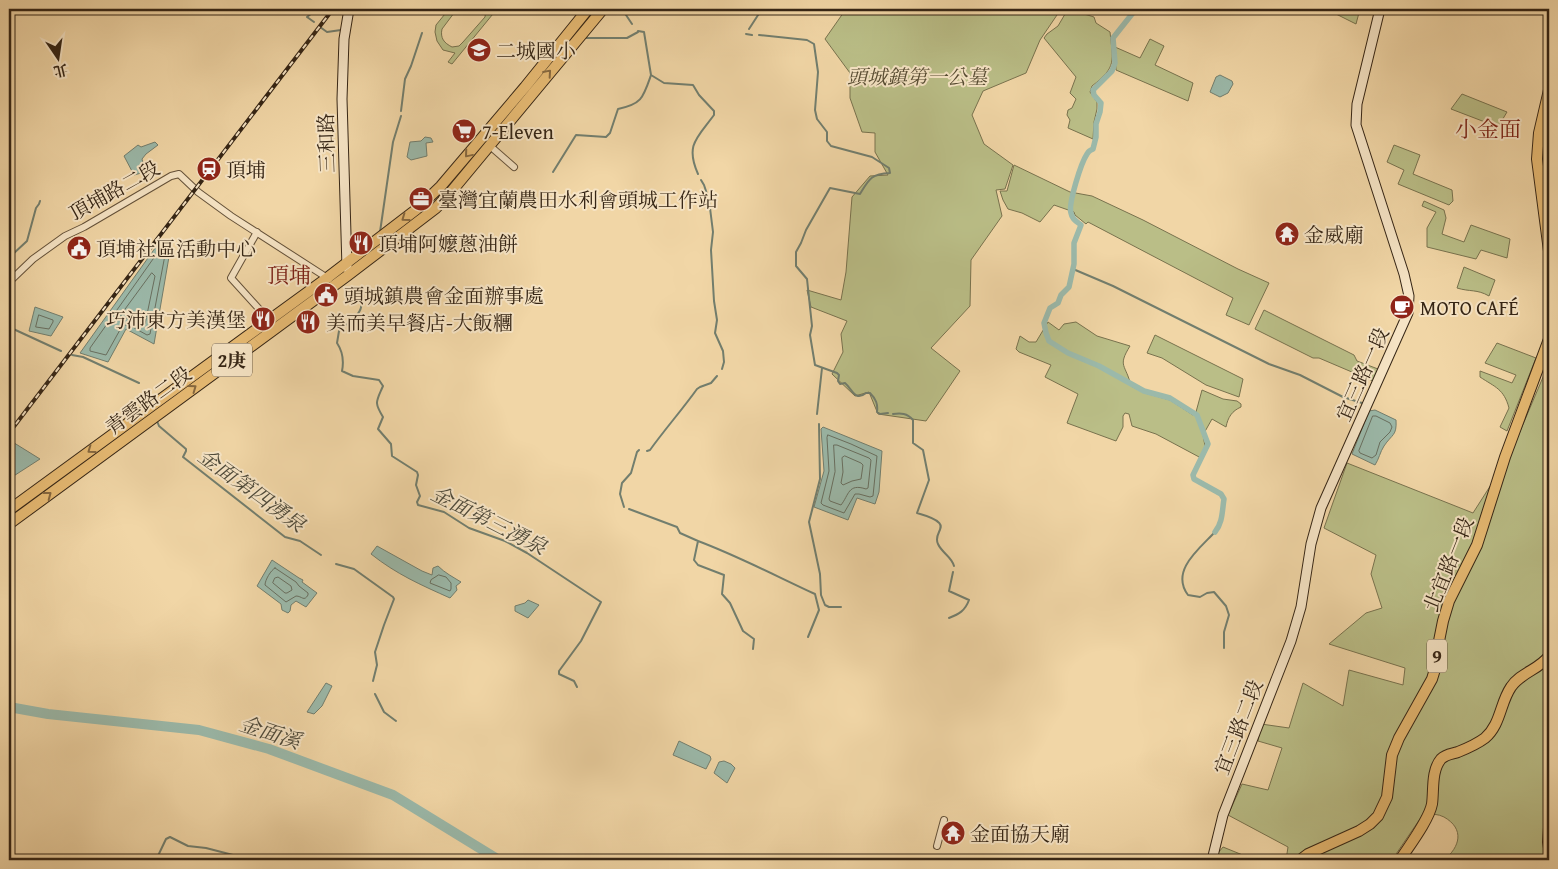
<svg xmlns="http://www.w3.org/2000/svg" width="1558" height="869" viewBox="0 0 1558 869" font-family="'Gentium Book Plus','Noto Serif TC',serif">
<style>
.green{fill:#babe87;stroke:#78724e}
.water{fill:#9bb9aa;stroke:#727e6e}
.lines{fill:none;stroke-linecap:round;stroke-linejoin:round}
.shore{stroke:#686f60;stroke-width:1}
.stream{stroke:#727e6e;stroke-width:2}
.canal{stroke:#9bb9aa;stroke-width:5.5}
.river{stroke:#9bb9aa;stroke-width:10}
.street-casing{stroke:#645139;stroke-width:8}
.secondary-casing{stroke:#352515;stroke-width:11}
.primary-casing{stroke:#352515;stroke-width:12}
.street{stroke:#f6e4c5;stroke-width:6}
.secondary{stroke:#f6e4c5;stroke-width:9}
.primary{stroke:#e8bb73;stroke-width:10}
.rail-casing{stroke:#352515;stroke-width:4}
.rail{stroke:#f6e4c5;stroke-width:2;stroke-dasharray:5.5;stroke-linecap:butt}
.oneway{stroke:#86683f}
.labels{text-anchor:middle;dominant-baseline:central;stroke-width:4;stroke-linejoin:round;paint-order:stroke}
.shield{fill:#f6e4c5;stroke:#6f5e4a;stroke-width:1}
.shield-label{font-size:19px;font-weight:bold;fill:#352515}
.poi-label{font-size:20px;fill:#352515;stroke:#f6e4c5;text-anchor:start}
.park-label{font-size:20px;font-style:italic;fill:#564b32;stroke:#f6e4c5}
.street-label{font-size:20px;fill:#352515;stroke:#f6e4c5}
.water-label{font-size:21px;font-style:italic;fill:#4e4a3a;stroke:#f6e4c5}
.quarter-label{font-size:22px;fill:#7a1f14;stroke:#f6e4c5}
</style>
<rect width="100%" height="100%" fill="#f1d6a6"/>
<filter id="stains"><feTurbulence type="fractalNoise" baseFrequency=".004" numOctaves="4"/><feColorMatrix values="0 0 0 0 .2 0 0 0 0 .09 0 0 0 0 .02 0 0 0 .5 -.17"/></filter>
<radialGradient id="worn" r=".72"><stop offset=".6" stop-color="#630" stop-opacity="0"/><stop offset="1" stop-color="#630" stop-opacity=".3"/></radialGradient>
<path class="green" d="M449,9H457L442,29C440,38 444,43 452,47L459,46L463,42L485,17L486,9H497L452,64L448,62L455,53L443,50L437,41L435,32L436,25Z
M846,9H1056L1057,15L1040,40L1026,73L983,91L972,115L984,144L1013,165L1005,189L996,190L1002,216L971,260L970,306L931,348L960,371L926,421L878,414L869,392L855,396L832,374L843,352L841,334L847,321L811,307L807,290L841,300L846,272L852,197L870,176L888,175L875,152V133L862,132L850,98V73L825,39Z
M1068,9L1094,17L1096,23L1110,32C1113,61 1117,67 1092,86L1090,92L1097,102V109L1094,122L1093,139L1068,128L1070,120L1067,115L1068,110L1072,108L1076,99L1070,93L1076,77L1044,38L1047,34L1058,26Z
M1329,9H1360L1356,24L1328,10Z
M1150,39L1164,46L1155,65L1193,83L1188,101L1116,70L1115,47L1140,58Z
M1462,94L1507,112L1498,127L1451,109Z
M1394,145L1420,155L1413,174L1452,190L1453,201L1449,205L1398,184L1404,170L1387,162Z
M1014,165L1070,192L1092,196L1143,220L1238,269L1269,283L1249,325L1226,315L1233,298L1088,222L1086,224L1075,215L1074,212L1054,205L1040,222L1022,213L1008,209L1003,200L1000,191H1007Z
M1424,201L1444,210L1446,218L1442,234L1464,242L1471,225L1510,239L1507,258L1481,250L1476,259L1427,247V228L1436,212L1422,206Z
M1464,267L1495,280L1489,296C1477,289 1470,292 1457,288Z
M1264,310L1354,355L1357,361L1378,369L1373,381L1319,358H1313L1255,329Z
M1048,322L1059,330L1064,324L1076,322L1097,336L1130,346C1117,367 1126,364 1131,386L1145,393L1170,400L1193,415L1196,412L1202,390L1223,399L1237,401L1241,404V407C1232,411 1228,417 1226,427L1212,419L1203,435L1205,446L1201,458L1156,434L1132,426L1129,414L1125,413L1123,416V427L1116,441L1067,423L1078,394L1045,377L1051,365L1019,352L1016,349L1020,336L1029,342H1036Z
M1155,335L1243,379L1239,397L1206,385L1162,358L1147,353Z
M1497,343L1536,358L1507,431L1500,427L1509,408C1504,389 1495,387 1480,377V371L1512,383L1516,375L1485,363Z
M1549,363V860H1444C1460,847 1465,829 1444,817C1439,814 1430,814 1424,813L1392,860H1286L1288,847L1228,815L1242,784L1268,790L1282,748L1258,741L1261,724L1289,728L1303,683L1343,706L1349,670L1403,685L1405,668L1329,644L1366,613L1382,608L1371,574L1376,555L1324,528L1347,463L1473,513L1510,455Z
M1223,847L1255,860H1215L1214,858Z"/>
<path class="water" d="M1220,75L1232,81L1233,84L1228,93L1220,97L1210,92L1216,77Z
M425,137L431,138L433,142L426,143L427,156L411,160L407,157L410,142L421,141Z
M155,142L158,145L146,154L142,159L145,172L134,175L124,156L138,145L141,147Z
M158,244L170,251L154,344L126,329L108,362L80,353Z
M35,307L63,317L51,336L29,331Z
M1375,410L1396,420C1397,436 1392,434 1384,446C1380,452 1379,459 1375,465L1352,454L1369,411Z
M823,427L882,451L879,492L875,504L857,498L848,520L814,507L824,471L821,429Z
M11,441L40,459L9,479V444Z
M377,546L422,571L432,575L433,568L438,566C445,573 453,577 461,582L456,586L457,590L450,598C421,585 396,574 371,554Z
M272,560L299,578L303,580L302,582L317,593L306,607L296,601L291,605L290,611L288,613L282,610L281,604L257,586Z
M528,600L539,605L528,618L515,611V606L525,603Z
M326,683L332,686L322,706L314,714L307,712Z
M679,741L710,756L711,759L706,769L673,755Z
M724,761L731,764L735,768L727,783L714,773L719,762Z"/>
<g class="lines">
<path class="shore" d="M160,251L165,255L150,334L147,335L129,325H124L121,328L106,355L90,351V348L158,252Z
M152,273L155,276L145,324L143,325L130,319L121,318V315Z
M39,315L53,320V322L49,329L36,327Z
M1373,416H1376L1390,423L1392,427L1390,432L1380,442L1376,455L1372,458L1360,453L1359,451Z
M828,435L851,444L877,456L873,496L870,497L859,494H855L844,513L823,505L821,503L829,471L827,438Z
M834,445H837L869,458L871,460L868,488L866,489C848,483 849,495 841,505L830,501L829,499L835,472Z
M845,456L861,463L863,465L861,479L852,481L843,485L841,483L843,472L842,458Z
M275,568L296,582L299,586L308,593V595C304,602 302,596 296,596L286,602L265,585C265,580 271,570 275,568Z
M439,575L446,577L451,583V589L450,591L430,583L431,580Z
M275,578L278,577L291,586L292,590L287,593H285L273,583Z"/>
<path class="stream" d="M620,9L624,12L632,24
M314,22L307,17L317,9
M320,27L327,32L341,30
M749,29L760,12V9
M638,31L644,32L651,75L664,83L693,85L699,95L714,111V115C697,138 685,145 698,174
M746,34L752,35
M759,35L807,40L814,44L818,72L815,110L817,119L827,132V141L831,146L872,157L889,168L890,173C871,174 869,179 860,194L830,188L806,230L801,243L796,252V266L807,279L812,326L810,335L815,365L837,373L839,375L838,381L840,384L845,383C852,389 855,402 866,393H870C876,399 878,404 877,412L880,414L888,413
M586,38H627L638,32
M401,111L405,79L411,66L422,33
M553,172L576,135L606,137L610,133L618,109C642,104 643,98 651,75
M701,180L704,185L709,200L713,232L711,250L714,301L717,320L715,333L723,351L724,362L722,369
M380,232L393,142L401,116
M1073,269L1113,286L1269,364L1300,375L1343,397L1362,403
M9,271L11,268L13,254L27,241L36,208L39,204L40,201
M361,302C364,314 347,323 339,331L337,343C343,352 344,361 342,371L353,376L379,380L383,386C376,402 374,402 383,417L378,429L391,444L392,456L417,472L418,475L416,485L420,496L417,502L418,505L444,512L469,528L505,541L527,553L601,602L581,641L559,671V674L574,681L577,687
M9,327L61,351
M72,355L83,357L139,383
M817,414L822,368
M893,414C901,413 907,413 913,420V443L923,450L929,480L917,513C959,525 931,530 938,544C942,553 952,557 954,566
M157,421L159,426L186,449V451L183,457L285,537L300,541L321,555
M819,424L820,479L809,522L820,574L821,595L825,605L829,607H841
M647,451L650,450C665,429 682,410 697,389L700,387L711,383L717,376
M624,507L620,494L622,483L631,473L637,452L639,450
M629,509L677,527L680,533L698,541L694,560L698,565L724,575L722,594L730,603L743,631L754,639L753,649
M1215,532C1199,549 1170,571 1188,595L1200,597L1207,593L1214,592L1226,606L1229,615L1224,632V648
M698,541C738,556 776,576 815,594L819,610L808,637
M336,564L354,569L393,597L394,599L384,625L375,652L377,665L373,681
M949,618C959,614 965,611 969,600L949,591L953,572
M375,694L384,712L396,721
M9,855L14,857L32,860
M156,860L166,839L170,837L188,846L206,848L233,855L242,860"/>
<path class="canal" d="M1136,9L1113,38L1115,63L1112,71L1093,90L1094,95L1101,103L1100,112L1096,124V137L1093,149C1089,151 1089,151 1087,154C1081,163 1068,204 1071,213C1072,219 1076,221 1081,225L1074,243V264L1069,287L1061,295L1058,303L1050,308L1044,323L1046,333L1049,341L1068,353L1099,366L1144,391L1170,398L1197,415L1208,444L1193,475L1194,479L1221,494L1224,499C1222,511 1223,522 1215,532"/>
<path class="river" d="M9,707L48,714L199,730L269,749L393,795L499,860"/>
<defs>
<path id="street" d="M490,146L514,167
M257,232L231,278L269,320
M9,282L33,259L65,236L84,227L171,176L179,174L198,192L231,216L329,279
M937,846L944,820"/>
<path id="secondary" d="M347,268L342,99L344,39L349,9
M1212,860L1223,815L1291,641L1301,607L1311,544L1321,508L1408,313L1409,296L1404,274L1356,125L1357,104L1380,9"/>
<path id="primary" d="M1549,90L1539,133L1537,159L1549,251
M9,510L327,278L417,209L441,186L525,87L588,9
M9,524L347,276L436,208L451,192L603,9
M1549,828L1548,842L1549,848
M1300,860L1308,854L1359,831L1370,824L1378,816L1387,797L1392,755L1399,738L1432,679L1436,666L1437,651L1443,621L1449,601L1477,545L1505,457L1549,339
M1400,860C1409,846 1429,820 1432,804C1434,790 1431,771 1441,759C1446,754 1452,754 1458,752C1468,748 1477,744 1485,738C1501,724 1500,703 1511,687C1520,673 1540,669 1549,656"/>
</defs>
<use href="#street" class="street-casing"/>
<use href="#secondary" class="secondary-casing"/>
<use href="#primary" class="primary-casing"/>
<use href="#street" class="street"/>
<use href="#secondary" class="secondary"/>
<use href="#primary" class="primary"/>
<defs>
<path id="rail" d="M9,433L333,9"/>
</defs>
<use href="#rail" class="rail-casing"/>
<use href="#rail" class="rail"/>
</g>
<defs><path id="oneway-chevron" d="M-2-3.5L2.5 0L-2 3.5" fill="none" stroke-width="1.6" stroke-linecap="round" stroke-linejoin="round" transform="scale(1.25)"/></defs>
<g class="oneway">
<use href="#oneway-chevron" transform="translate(548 73) rotate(-49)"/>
<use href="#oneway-chevron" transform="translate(468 154) rotate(130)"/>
<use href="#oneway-chevron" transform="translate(405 218) rotate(144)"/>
<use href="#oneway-chevron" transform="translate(193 388) rotate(-36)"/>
<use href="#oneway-chevron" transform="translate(91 450) rotate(144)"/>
<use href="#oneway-chevron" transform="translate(48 495) rotate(-37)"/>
</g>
<defs>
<symbol id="school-disc" viewBox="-11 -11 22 22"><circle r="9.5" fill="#8f2418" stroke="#f6e4c5"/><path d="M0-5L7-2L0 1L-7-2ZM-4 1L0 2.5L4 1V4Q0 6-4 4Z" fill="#fff"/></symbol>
<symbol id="supermarket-disc" viewBox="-11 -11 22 22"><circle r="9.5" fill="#8f2418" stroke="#f6e4c5"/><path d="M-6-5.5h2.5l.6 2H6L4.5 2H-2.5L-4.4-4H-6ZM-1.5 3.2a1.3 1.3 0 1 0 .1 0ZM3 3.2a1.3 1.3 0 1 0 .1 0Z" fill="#fff"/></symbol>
<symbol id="station-disc" viewBox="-11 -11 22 22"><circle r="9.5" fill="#8f2418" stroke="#f6e4c5"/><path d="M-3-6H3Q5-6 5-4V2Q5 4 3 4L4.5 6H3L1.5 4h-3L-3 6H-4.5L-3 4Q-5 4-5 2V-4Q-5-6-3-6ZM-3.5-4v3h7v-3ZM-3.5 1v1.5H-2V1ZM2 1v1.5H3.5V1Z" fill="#fff"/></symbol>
<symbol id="office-disc" viewBox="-11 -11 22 22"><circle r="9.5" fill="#8f2418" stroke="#f6e4c5"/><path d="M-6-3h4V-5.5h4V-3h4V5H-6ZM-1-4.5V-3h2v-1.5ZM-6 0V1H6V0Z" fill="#fff"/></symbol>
<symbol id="temple-disc" viewBox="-11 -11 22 22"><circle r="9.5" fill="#8f2418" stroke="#f6e4c5"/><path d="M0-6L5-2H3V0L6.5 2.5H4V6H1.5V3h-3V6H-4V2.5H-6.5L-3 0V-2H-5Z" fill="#fff"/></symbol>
<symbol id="restaurant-disc" viewBox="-11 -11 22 22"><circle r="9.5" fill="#8f2418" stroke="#f6e4c5"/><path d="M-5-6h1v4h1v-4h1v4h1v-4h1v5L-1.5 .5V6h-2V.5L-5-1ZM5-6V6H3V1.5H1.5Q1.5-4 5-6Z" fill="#fff"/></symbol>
<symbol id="civic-disc" viewBox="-11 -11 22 22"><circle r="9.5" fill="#8f2418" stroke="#f6e4c5"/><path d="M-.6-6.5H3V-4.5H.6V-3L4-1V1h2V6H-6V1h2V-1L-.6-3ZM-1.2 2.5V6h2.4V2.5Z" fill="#fff"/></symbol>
<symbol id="cafe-disc" viewBox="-11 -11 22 22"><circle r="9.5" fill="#8f2418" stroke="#f6e4c5"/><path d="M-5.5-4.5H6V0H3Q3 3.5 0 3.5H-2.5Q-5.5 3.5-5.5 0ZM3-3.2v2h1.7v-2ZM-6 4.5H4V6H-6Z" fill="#fff"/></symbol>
</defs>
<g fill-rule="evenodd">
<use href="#school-disc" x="465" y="36" width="28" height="28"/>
<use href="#supermarket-disc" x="450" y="117" width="28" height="28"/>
<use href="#station-disc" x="195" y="155" width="28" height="28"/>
<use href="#office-disc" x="407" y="185" width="28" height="28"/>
<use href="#temple-disc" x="1273" y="220" width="28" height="28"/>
<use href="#restaurant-disc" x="347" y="229" width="28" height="28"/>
<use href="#civic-disc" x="65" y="234" width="28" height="28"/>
<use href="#civic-disc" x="312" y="281" width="28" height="28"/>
<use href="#cafe-disc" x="1388" y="293" width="28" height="28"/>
<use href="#restaurant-disc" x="249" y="305" width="28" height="28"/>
<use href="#restaurant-disc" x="294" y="308" width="28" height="28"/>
<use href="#temple-disc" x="939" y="819" width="28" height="28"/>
</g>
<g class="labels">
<g class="shield">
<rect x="212" y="343.5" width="40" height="33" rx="4"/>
<rect x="1427" y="639.5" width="20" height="33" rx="4"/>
</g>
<g class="shield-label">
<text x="232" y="360">2庚</text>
<text x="1437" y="656">9</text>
</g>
<g class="poi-label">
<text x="496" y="50">二城國小</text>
<text x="482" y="131">7-Eleven</text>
<text x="226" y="169">頂埔</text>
<text x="438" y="199">臺灣宜蘭農田水利會頭城工作站</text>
<text x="1304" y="234">金威廟</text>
<text x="378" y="243">頂埔阿嬤蔥油餅</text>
<text x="96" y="248">頂埔社區活動中心</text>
<text x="344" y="295">頭城鎮農會金面辦事處</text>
<text x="1420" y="307">MOTO CAFÉ</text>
<text x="246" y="319" text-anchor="end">巧沛東方美漢堡</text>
<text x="326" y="322">美而美早餐店-大飯糰</text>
<text x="970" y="833">金面協天廟</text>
</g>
<g class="park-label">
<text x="917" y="76">頭城鎮第一公墓</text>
</g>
<g class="street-label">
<text transform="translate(326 143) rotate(-92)">三和路</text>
<text transform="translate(114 190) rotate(-29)">頂埔路二段</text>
<text transform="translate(1362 374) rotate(-66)">宜三路一段</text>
<text transform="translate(148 400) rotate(-36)">青雲路二段</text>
<text transform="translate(1448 564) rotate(-68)">北宜路一段</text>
<text transform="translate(1238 727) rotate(-69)">宜三路二段</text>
</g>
<g class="water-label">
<text transform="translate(252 490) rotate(36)">金面第四湧泉</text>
<text transform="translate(489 520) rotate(27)">金面第三湧泉</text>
<text transform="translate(270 732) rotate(18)">金面溪</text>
</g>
<g class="quarter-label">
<text x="1488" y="129">小金面</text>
<text x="289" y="275">頂埔</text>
</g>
</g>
<rect width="1558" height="869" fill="none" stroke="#f1d6a6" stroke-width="30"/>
<rect x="10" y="10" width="1538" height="849" fill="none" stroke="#352515" stroke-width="2.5"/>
<rect x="15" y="15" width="1528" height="839" fill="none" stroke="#352515"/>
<g transform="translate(58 58) rotate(167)" stroke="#f6e4c5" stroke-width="4" paint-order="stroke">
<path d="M0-4L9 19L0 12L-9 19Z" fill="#352515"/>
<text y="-8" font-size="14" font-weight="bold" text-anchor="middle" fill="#352515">北</text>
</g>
<rect width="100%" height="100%" filter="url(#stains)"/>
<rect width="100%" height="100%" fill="url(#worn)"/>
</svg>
